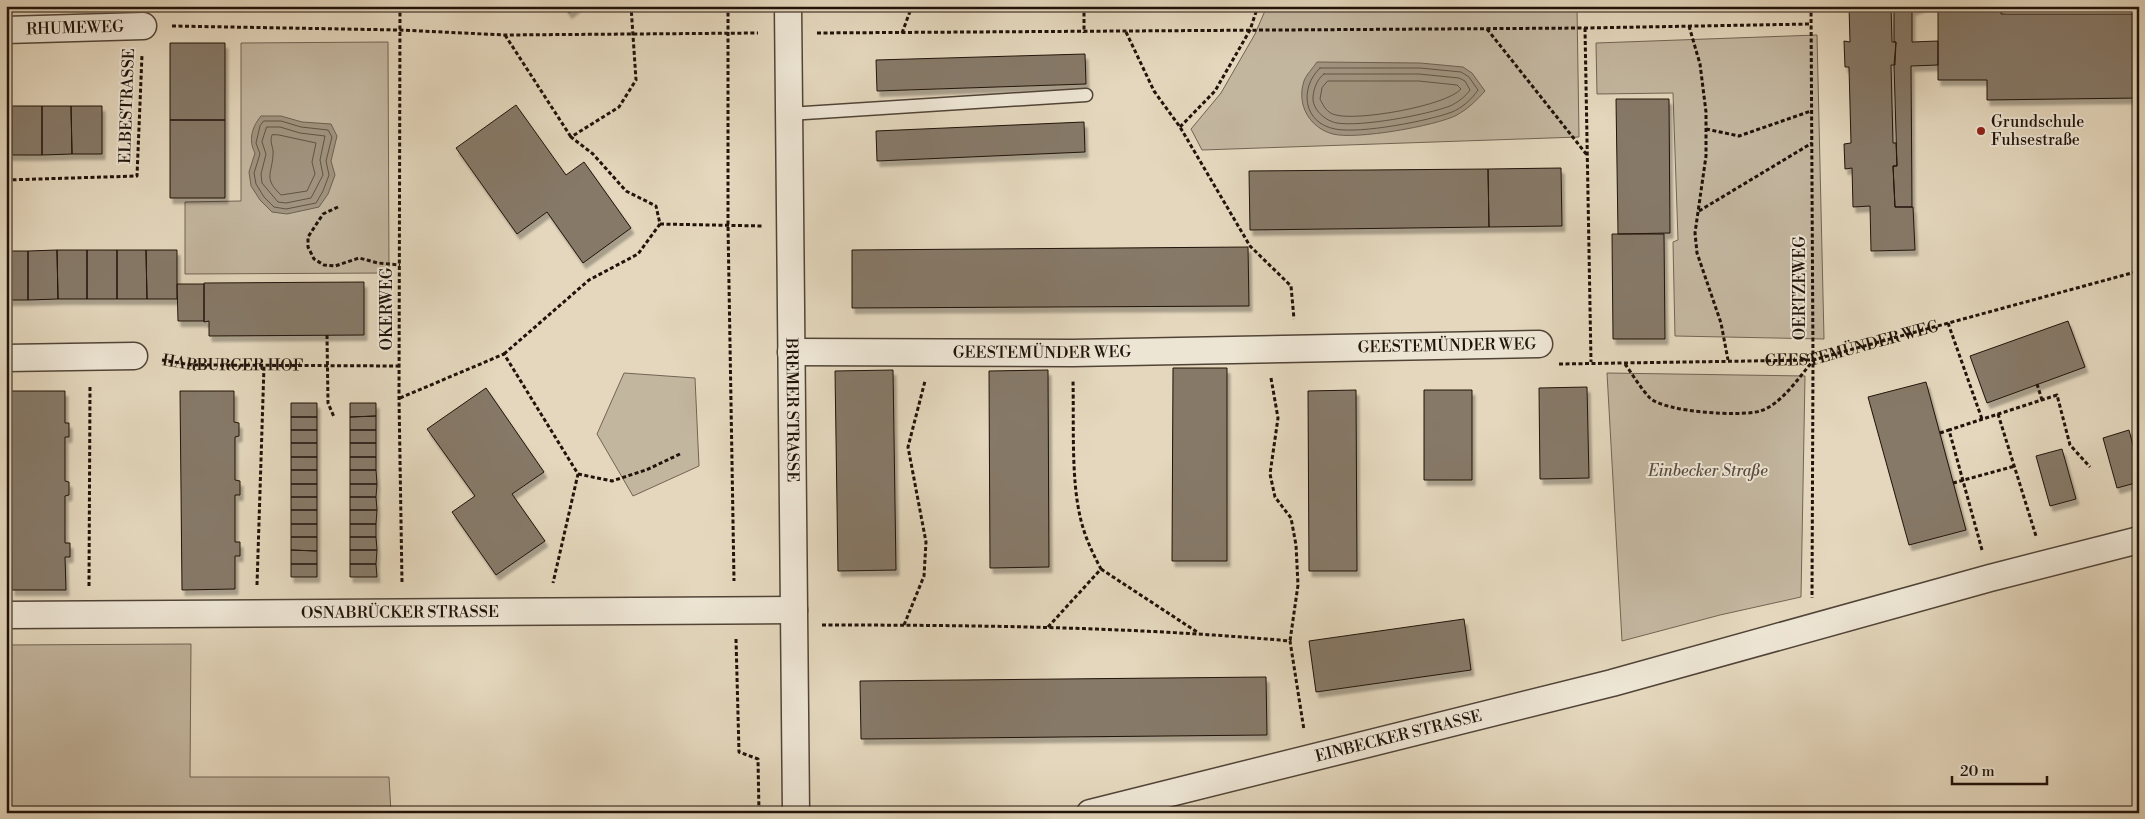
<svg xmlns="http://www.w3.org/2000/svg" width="2145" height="819" viewBox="0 0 2145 819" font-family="'Libre Bodoni',serif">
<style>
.green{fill:#c3b69f;stroke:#726454}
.water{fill:#a19480;stroke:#6d6051}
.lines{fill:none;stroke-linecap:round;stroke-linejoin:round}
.shore{stroke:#605445;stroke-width:1}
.building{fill:#867967;stroke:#20130a;filter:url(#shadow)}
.service-casing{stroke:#514437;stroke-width:15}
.minor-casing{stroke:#514437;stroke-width:29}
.path{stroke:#20130a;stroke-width:3;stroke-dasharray:4 2.5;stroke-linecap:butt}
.service{stroke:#ede5d4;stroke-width:12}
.minor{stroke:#ede5d4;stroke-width:26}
.poi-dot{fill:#8f2418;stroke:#ede5d4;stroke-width:2}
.labels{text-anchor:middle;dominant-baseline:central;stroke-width:4;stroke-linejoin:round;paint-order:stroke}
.street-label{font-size:16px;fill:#20130a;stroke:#ede5d4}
.poi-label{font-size:16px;fill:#20130a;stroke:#ede5d4;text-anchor:start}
.park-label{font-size:16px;font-style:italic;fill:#594c3e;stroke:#ede5d4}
</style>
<defs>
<filter id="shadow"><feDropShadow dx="3" dy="5.5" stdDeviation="1" flood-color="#0004"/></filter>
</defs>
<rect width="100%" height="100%" fill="#e4d7bd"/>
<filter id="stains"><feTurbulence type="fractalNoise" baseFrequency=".004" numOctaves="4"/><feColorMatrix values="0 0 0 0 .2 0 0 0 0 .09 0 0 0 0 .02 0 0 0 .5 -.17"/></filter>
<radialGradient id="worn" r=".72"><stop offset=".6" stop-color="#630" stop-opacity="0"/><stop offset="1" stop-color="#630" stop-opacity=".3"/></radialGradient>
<path class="green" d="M1267,6H1577L1579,137L1202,150L1191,129L1221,93L1255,34Z
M1817,35L1824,339L1675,336L1673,242L1678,240L1673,93L1597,94L1596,43Z
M388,42L389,273L185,274V202L241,201V43Z
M624,373L695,378L699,466L633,496L597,434Z
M1607,373L1805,376L1801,597L1720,615L1622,641Z
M191,644L190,777H389L391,813H6V645Z"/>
<path class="water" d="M1317,62L1420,63L1463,67L1472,73L1485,91C1477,100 1468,109 1457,115C1436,126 1355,140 1333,134C1310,128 1296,105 1304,81C1306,75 1313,68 1317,62Z
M261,116H281L302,122L331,124L337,136L331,161L335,175L328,194L319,207L287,214L272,212L260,200L251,186L249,172L255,153C248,140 252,127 261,116Z"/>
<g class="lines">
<path class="shore" d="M1320,68H1420L1461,72L1469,77L1478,90C1472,99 1462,108 1452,112C1428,121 1360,134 1335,129C1303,123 1299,88 1320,68Z
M1324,74H1419L1459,78L1465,81L1470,90C1466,96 1457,103 1450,106C1426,115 1361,127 1337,123C1325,121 1312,109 1313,97C1314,88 1317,79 1324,74Z
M1328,81H1419L1457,85L1461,89C1446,106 1358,121 1336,115C1327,113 1324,107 1320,99L1322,88Z
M264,121H281L301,127L328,130L332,137L326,161L329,175L323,191L316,203L286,209L274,207L264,197L256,184L254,173L260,154L256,143L260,126Z
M267,127H280L300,133L325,136L320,160L323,175L311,198L286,203L278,202L262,183L261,174L266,154L262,142Z
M279,135L316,143L312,162L315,174L307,191L281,195C263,178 272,174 273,155C274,147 269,143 272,135Z"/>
</g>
<path class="building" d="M564,6H578L569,13Z
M1849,6H1891L1892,42H1896L1895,65H1891L1893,143H1896L1897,166H1893L1895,207H1913L1915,250L1871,251L1870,206L1853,207L1852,168L1845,169L1844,144L1851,143L1849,67H1845L1844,41L1850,42Z
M1894,6H1923L1912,10V42L1938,41V65L1911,66L1912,207H1895L1893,166H1897L1894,65L1896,42H1894Z
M1938,6H2001V14H2139V98L1987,100V80H1938Z
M170,43H225V120H170Z
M1085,54L1086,84L877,91L876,60Z
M1616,99H1669L1670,233L1618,234Z
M516,105L566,175L584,162L631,228L583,263L547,212L517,234L456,148Z
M6,106H12V155H6Z
M12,106H42V155H12Z
M42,106H71L72,154L42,155Z
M71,106H102V154H72Z
M170,120H225V198H170Z
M1084,122L1085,152L877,161L876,131Z
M1561,168L1562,226L1489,227L1488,169Z
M1488,169L1489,227L1250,230L1249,171Z
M1612,234H1664L1665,339H1613Z
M1248,247L1249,306L852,308V250Z
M57,250L58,299L28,300V251Z
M57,250H87V299H58Z
M87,250H117V299H87Z
M117,250H146L147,299H117Z
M146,250H177V299H147Z
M6,251H28V300H6Z
M364,282V335L209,336V321L204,322V283Z
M177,284H204V321H178Z
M2068,321L2085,367L1987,403L1970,356Z
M1173,368H1227V561H1172Z
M893,370L896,570L838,571L835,371Z
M1048,370L1049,567L990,568L989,371Z
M1926,382L1966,530L1909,545L1868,397Z
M1587,387L1589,478L1540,479L1539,388Z
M486,388L544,472L512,494L545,541L496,575L452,512L475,496L427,429Z
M1356,390L1357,571H1309L1308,391Z
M1424,390H1472V480H1424Z
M10,391H65V423H69V437H65V481L69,482V495L65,496V543H70V557H65L66,590H12Z
M180,391H234V422L239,423V436L235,437V480L240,481V495H235V542H240V556H235V589L182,590Z
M291,403H317V417H291Z
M350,403H376V416L350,417Z
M376,416V430H350V417Z
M291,417H317V430H291Z
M291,430H317V443H291Z
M350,430H376V443H350Z
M2129,430L2139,468V482L2117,488L2103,438Z
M291,443H317V457H291Z
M350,443H376V457H350Z
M2062,449L2076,499L2050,506L2036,456Z
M291,457H317V470H291Z
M350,457H376V470H350Z
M291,470H317V484H291Z
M350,470H376L377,484H350Z
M291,484H317V497H291Z
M350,484H377L376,497H350Z
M291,497H317V510H291Z
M350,497H376L377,510H350Z
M291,510H317V524H291Z
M350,510H377L376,524H350Z
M291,524H317V537H291Z
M350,524H376V537H350Z
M291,537H317V551L291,550Z
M350,537H376L377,550H350Z
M291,550L317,551V564H291Z
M350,550H377L376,564H350Z
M291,564H317V577H291Z
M350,564H376L377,577H350Z
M1464,619L1471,670L1316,692L1309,641Z
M1266,677L1267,735L861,739L860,681Z"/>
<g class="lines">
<defs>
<path id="service" d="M789,114L1086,95"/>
<g id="minor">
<path id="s3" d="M788,6L796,813"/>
<path id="s4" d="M6,30L143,26"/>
<path id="s5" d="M791,352L1073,353L1539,344"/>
<path d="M6,358L134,356"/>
<path id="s6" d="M6,615L794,610"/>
<path id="s7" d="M1090,813L1612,683L1990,578L2139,540"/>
</g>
</defs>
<use href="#service" class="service-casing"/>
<use href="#minor" class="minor-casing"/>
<g class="path">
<path d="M400,6L399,398L402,583"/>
<path d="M728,6V225L734,581"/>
<path d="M1084,6V33"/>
<path d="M1811,6L1813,360L1812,598"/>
<path d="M172,26L400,30L505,35L758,33"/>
<path d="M1689,26L1700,64L1706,112V156L1695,233L1697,253L1721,323L1728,360"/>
<path d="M1585,28L1591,362"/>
<path d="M1487,29L1587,155"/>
<path d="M1126,32L1154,91L1180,127L1250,246L1291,286L1294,319"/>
<path d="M817,33L1585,28L1811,24"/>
<path d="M902,33L912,6"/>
<path d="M505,35L571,137"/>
<path d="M1180,127L1215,91L1250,30L1258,6"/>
<path d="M1706,129L1739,136L1811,111"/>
<path d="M6,180L137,176L142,55"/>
<path d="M338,207L323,214L308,237V247L314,259L324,265L335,266L359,258L378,263L400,265"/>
<path d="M1699,211L1812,143"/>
<path d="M660,224L762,226"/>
<path d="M1948,323L1982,419"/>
<path d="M327,335L328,403L334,417"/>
<path d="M504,354L589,280L638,254L660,224L656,206L626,191L593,154L571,137L619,107L636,80L631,6"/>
<path id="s1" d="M162,360L192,365L400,366"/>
<path id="s2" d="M1559,364L1813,360L2139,271"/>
<path d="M1625,364C1633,375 1641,389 1650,398C1665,412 1740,417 1760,411C1781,405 1799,377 1813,361"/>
<path d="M1271,378L1278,418L1270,474L1275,497L1291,518L1296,545L1298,585L1290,641"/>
<path d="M2037,384L2042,400"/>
<path d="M400,398L504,354L578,474L553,583"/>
<path d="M1998,414L2036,536"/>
<path d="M1940,433L1949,430"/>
<path d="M578,474L612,481L646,470L680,454"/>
<path d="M1953,483L2015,466"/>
<path d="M1982,550L1949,430L2057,395L2070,445L2090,467"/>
<path d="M1101,569L1197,632"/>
<path d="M257,585L264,366"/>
<path d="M89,586L90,385"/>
<path d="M822,625C979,625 1135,627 1290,641L1304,730"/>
<path d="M904,625L924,576L926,542L908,447L925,381"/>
<path d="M1048,627L1101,569C1092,552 1084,535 1080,516C1071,478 1074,421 1073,381"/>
<path d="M736,639L739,752L758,759L759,813"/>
</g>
<use href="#service" class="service"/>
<use href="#minor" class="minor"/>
</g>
<circle class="poi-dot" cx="1981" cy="131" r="5"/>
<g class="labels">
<g class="street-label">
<text stroke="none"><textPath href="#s4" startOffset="69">RHUMEWEG</textPath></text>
<text transform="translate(127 106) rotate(-88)">ELBESTRASSE</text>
<text transform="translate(1800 288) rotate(-90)">OERTZEWEG</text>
<text transform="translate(387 309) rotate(-90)">OKERWEG</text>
<text stroke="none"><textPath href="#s2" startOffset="295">GEESTEMÜNDER WEG</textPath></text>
<text stroke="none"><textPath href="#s5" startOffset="656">GEESTEMÜNDER WEG</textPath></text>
<text stroke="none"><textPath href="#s5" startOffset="251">GEESTEMÜNDER WEG</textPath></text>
<text stroke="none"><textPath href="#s1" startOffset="71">HARBURGER HOF</textPath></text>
<text stroke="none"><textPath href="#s3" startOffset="404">BREMER STRASSE</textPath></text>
<text stroke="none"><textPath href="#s6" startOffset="394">OSNABRÜCKER STRASSE</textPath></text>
<text stroke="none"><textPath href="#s7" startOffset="318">EINBECKER STRASSE</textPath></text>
</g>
<g class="poi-label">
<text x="1991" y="122">Grundschule<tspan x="1991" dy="18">Fuhsestraße</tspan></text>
</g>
<g class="park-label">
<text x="1708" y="471">Einbecker Straße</text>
</g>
</g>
<rect width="2145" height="819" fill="none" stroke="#e4d7bd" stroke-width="25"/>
<rect x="8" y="8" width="2130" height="804" fill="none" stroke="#20130a" stroke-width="2.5"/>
<rect x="12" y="12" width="2120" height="794" fill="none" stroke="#20130a"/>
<path d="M1952 776v8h95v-8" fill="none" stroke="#20130a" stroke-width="2.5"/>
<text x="1960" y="776" font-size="15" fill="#20130a" stroke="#ede5d4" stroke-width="4" paint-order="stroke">20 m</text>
<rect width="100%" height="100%" filter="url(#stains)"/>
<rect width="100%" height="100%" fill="url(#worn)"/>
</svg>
